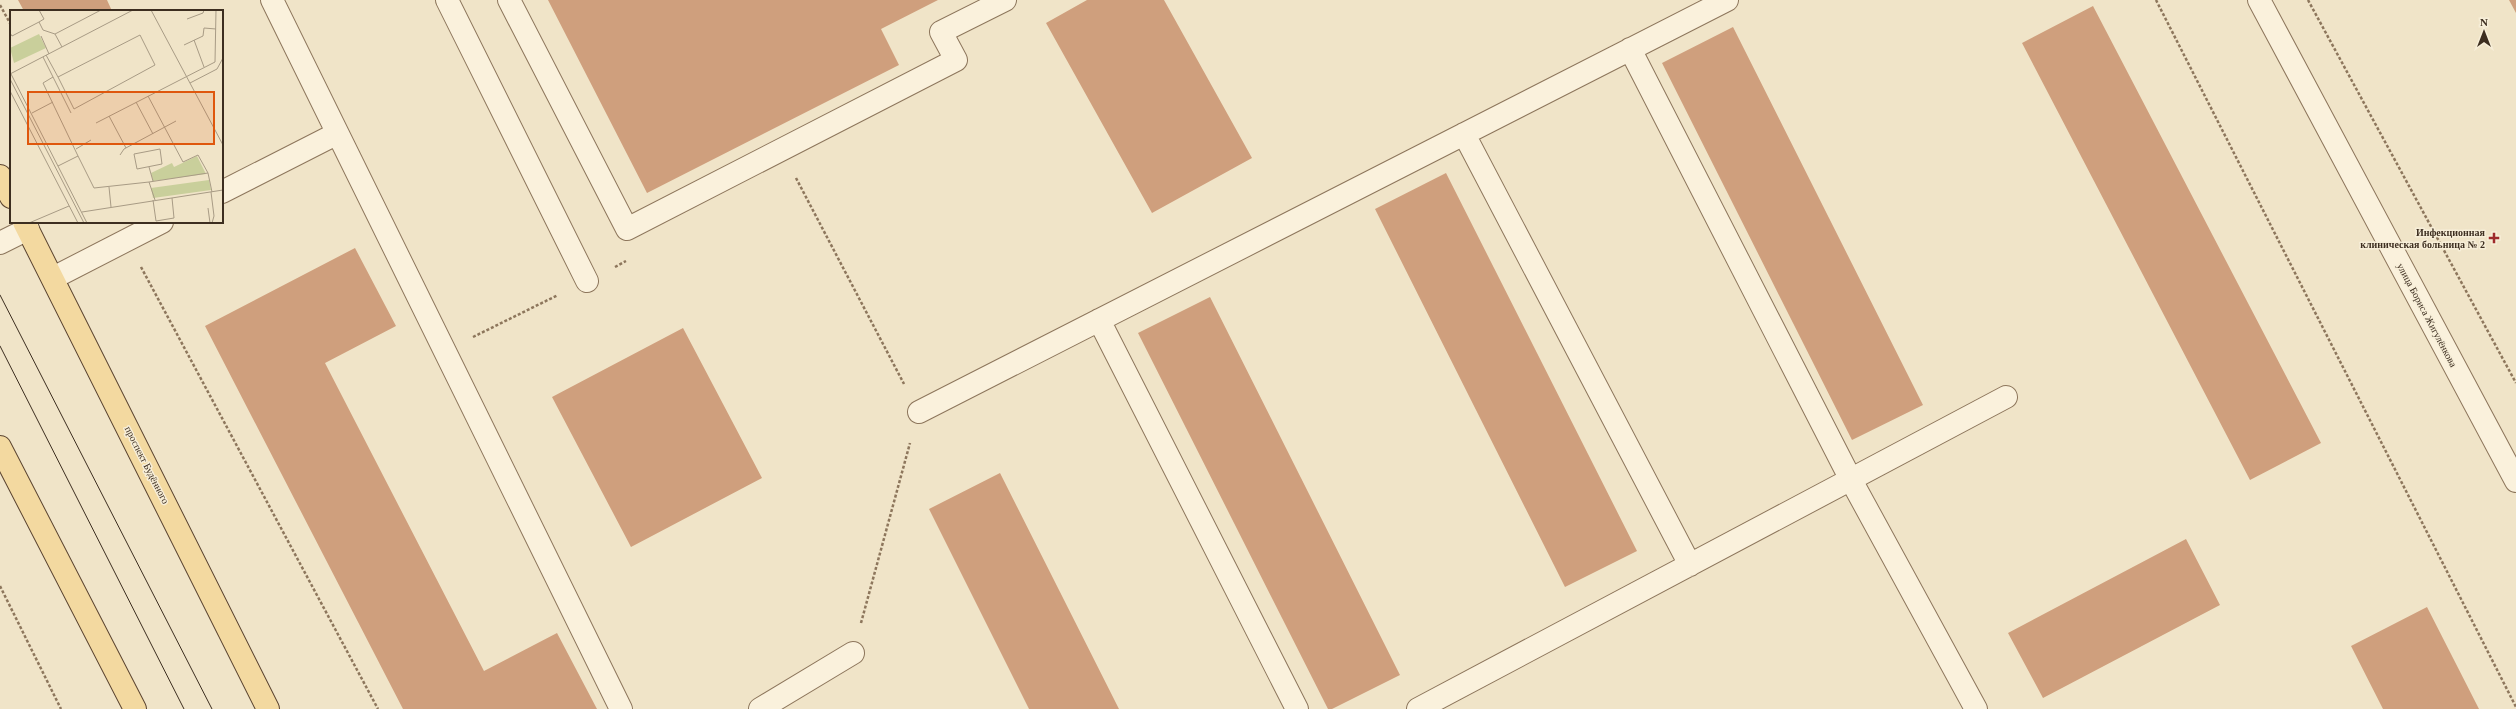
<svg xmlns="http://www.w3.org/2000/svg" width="2516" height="709" viewBox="0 0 2516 709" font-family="Georgia,serif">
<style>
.building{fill:#cf9f7d}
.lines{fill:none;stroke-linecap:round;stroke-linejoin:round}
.minor-casing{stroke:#8d765c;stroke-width:24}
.major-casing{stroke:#5b4430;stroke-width:24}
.path{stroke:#8d765c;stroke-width:2.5;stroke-dasharray:3 2;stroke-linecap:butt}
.minor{stroke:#faf1dc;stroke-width:22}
.major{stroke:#f3d9a0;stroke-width:22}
.tram{stroke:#3d2e20;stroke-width:1}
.poi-dot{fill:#9e2a2b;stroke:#f7eed8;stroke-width:1.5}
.labels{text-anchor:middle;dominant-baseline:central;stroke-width:3;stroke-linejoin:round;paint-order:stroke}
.poi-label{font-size:10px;font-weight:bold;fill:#3d2e20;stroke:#f7eed8;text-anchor:end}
.street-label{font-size:10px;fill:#3d2e20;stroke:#f7eed8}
.inset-road{fill:none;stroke:#a89b85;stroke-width:1}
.view{fill:#df570d;fill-opacity:0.15;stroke:#df570d;stroke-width:2}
.inset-edge{fill:none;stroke:#3d2e20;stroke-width:2}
</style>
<rect width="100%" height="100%" fill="#f0e4c8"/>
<path class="building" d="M18,0H107L112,11H24Z
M548,0H938L881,29L899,65L647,193Z
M1087,0H1164L1252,158L1152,213L1046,23Z
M2509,0H2516V13Z
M2093,6L2321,443L2250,480L2022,43Z
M1733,27L1923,405L1852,440L1662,63Z
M1446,173L1637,551L1565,587L1375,209Z
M355,248L396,326L325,363L484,671L557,633L597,709H403L205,326Z
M1210,297L1400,675L1332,709H1328L1138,333Z
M683,328L762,478L631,547L552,397Z
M1000,473L1119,709H1029L929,509Z
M2186,539L2220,605L2043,698L2008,633Z
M2427,607L2479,709H2383L2351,646Z"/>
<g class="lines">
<defs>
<path id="minor" d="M272,0L621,709
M447,0L587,281
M509,0L627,229L956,60L941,32L1005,0
M2259,0L2516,481
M1630,49L1851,480L1976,709
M1464,134L1690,565
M222,192L336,134
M0,243L28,229
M53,278L162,222
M1099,320L1297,709
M919,412L1727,0
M760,709L853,653
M1418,709L2006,397"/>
<path id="major" d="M0,176L11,197
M24,222L268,709
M0,447L135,709"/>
</defs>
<use href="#minor" class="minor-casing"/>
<use href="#major" class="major-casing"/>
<path class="path" d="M2156,0L2516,707
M2308,0L2516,383
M0,5L11,25
M796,178L904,384
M141,267L378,709
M615,267L626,261
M473,337L558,295
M0,586L61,709
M861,623L910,443"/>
<use href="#minor" class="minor"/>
<use href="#major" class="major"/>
<path class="tram" d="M0,295L212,709
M0,346L184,709"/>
</g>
<path class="poi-dot" d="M2492 232h4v4h4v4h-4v4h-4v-4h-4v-4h4z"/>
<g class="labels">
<g class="poi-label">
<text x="2485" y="232">Инфекционная<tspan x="2485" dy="12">клиническая больница № 2</tspan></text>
</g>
<g class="street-label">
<text transform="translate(2427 315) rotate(62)">улица Бориса Жигулёнкова</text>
<text transform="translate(147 465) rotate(63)">проспект Будённого</text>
</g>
</g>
<g transform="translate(10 10)">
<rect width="213" height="213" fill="#f0e4c8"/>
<path d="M29,24L36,38L4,53L0,38ZM187,146L196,164L143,171L141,163L162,153L164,157ZM199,170L201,180L143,188L141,178Z" fill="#c9cf9b"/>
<path class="inset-road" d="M141,0L213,135M177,9L193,3L194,0M29,12L34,9L29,0M0,23L2,26L29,12L33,20L45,24L52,37M45,24L91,0M31,26L39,44M184,30L194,57M174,35L193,26L194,18L206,19M36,45L48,67L130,25L145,55L64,99L48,67M33,47L61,103M0,62L77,213M0,64L123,0M43,67L33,73L68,146M0,69L74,213M180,73L207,59L213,48M0,81L68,213M138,86L173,152L188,145L198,163M126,92L143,124M22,103L43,92M99,106L116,138M86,113L205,52L206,0M66,139L81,130M150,139L152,154L127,159L124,144ZM110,145L114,139L166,111M48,156L68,146L84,178L139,172L145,190M139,157L143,171M139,172L198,163L202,182M99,177L101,197M201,182L204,206L202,213M143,190L146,211L164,208L162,188M198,198L200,213M72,202L213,180M19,213L59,196"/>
<path class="view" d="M18,82H204V134H18Z"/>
<rect width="213" height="213" class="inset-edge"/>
</g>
<g transform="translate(2484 32)" stroke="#f7eed8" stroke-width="3" paint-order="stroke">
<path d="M0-3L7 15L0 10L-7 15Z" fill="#3d2e20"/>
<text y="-6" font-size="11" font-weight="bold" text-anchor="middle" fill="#3d2e20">N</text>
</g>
</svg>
